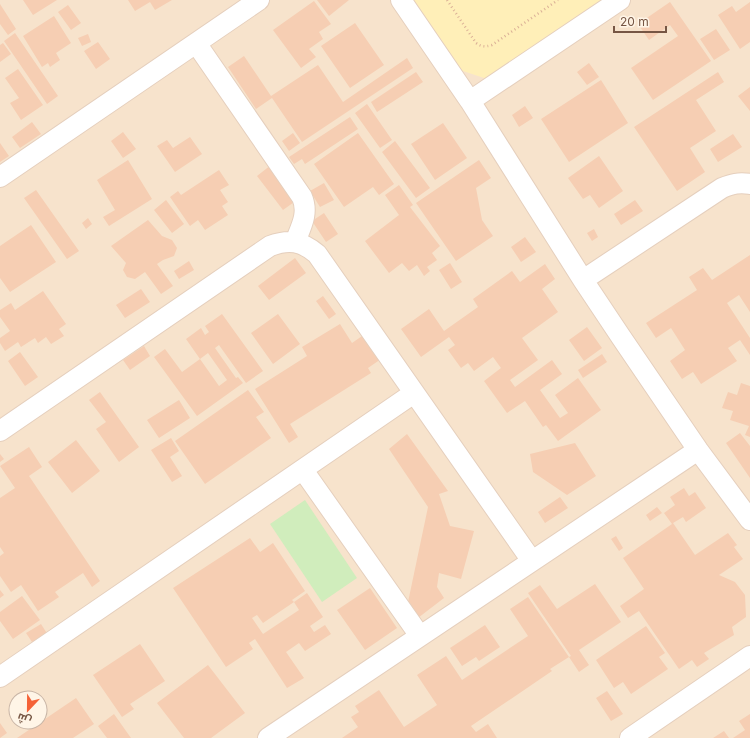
<svg xmlns="http://www.w3.org/2000/svg" width="750" height="738" viewBox="0 0 750 738" font-family="Inter,Cairo,sans-serif">
<style>
.residential{fill:#f7e3cc;fill-rule:evenodd}
.green{fill:#d0edbc}
.sand{fill:#ffefb8}
.building{fill:#f6ceb3}
.lines{fill:none;stroke-linecap:round;stroke-linejoin:round}
.minor-casing{stroke:#e5cfbd;stroke-width:22}
.path{stroke:#dbb197;stroke-width:2.5;stroke-dasharray:1 3;stroke-linecap:butt}
.minor{stroke:#fff;stroke-width:20}
</style>
<rect width="100%" height="100%" fill="#fef2de"/>
<path class="residential" d="M0,0H750V738H0ZM16,698H40V722H16Z"/>
<path class="green" d="M305,500L357,578L322,602L270,524Z"/>
<path class="sand" d="M412,0H602L487,79L460,70Z"/>
<path class="building" d="M23,0H57L33,15Z
M128,0H172L155,10L150,2L135,11Z
M317,0H349L329,16Z
M314,1L331,24L319,32L323,39L309,49L316,57L301,68L273,30Z
M670,2L711,61L653,100L631,68L678,36L670,25L649,40L638,24Z
M750,2V42L740,49L718,15L732,6L736,12Z
M0,4L16,29L8,35L0,24Z
M68,5L81,23L71,30L58,12Z
M54,16L71,43L56,53L60,60L50,67L48,63L42,67L23,36Z
M355,23L384,65L350,88L321,46Z
M716,29L730,50L714,60L700,39Z
M15,33L58,96L47,104L4,41Z
M88,34L91,42L82,46L78,38Z
M98,42L110,59L96,69L84,51Z
M3,43L11,54L0,62V45Z
M244,56L271,96L318,65L343,102L407,58L413,68L302,142L272,98L256,109L228,67Z
M589,63L599,77L587,85L577,72Z
M18,69L43,105L21,120L10,103L19,98L5,78Z
M416,72L423,82L377,112L371,102Z
M718,72L724,82L696,100L716,131L690,148L705,172L677,191L634,127Z
M601,80L628,123L569,162L541,119Z
M750,87V111L738,96Z
M367,104L392,140L380,148L355,113Z
M525,106L533,118L519,127L512,115Z
M350,117L358,129L305,164L302,159L294,164L289,157Z
M32,122L41,134L20,148L12,137Z
M443,123L467,158L435,180L411,144Z
M123,132L136,149L123,158L111,141Z
M293,133L300,143L289,151L282,141Z
M358,133L394,184L379,195L373,187L344,207L314,164Z
M733,134L742,147L718,162L710,149Z
M190,137L202,154L175,172L157,146L167,140L173,148Z
M395,141L430,188L416,198L382,152Z
M0,143L9,156L0,162Z
M599,156L623,191L599,208L590,195L583,199L568,178Z
M128,160L152,199L109,226L103,217L115,210L97,180Z
M479,160L491,178L476,188L482,220L493,236L456,261L416,203Z
M271,165L297,200L283,210L257,176Z
M219,170L229,185L220,190L228,202L222,206L228,215L205,230L198,220L190,226L170,197L178,191L181,195Z
M324,183L334,200L320,207L310,191Z
M399,185L413,205L410,207L440,246L432,253L437,260L427,267L430,271L424,276L417,265L409,271L402,263L389,273L365,241L399,215L385,195Z
M36,190L79,251L67,259L24,198Z
M166,200L184,224L172,233L154,210Z
M635,200L643,211L621,225L614,214Z
M324,213L338,234L326,242L312,221Z
M88,218L92,224L86,229L82,223Z
M148,220L162,236L172,240L177,248L174,256L163,260L157,264L173,286L161,294L145,272L135,279L127,277L123,270L126,263L111,246Z
M31,225L56,262L10,292L0,278V246Z
M594,229L598,237L592,241L587,233Z
M525,237L536,252L521,262L511,247Z
M750,255V312L739,295L727,303L750,338V355L740,340L728,348L737,361L701,384L693,372L682,379L670,361L685,350L671,328L656,338L646,323L697,290L689,277L703,268L712,280Z
M295,258L306,273L269,300L258,286Z
M189,261L194,270L179,279L174,271Z
M450,263L462,282L451,289L439,270Z
M545,264L555,279L542,289L558,312L522,338L538,360L510,380L515,387L552,360L562,374L540,390L560,418L568,413L555,395L578,378L601,410L558,441L546,425L543,427L525,401L507,413L484,381L501,368L493,357L474,371L468,363L461,368L448,350L455,345L449,337L421,357L401,329L429,309L444,331L478,307L473,299L512,271L520,282Z
M141,289L150,302L125,318L116,305Z
M43,291L66,324L59,329L64,336L51,344L46,337L38,343L35,338L21,347L18,342L5,351L0,343V338L10,331L0,317V310L11,303L15,310Z
M323,296L336,314L329,319L316,301Z
M222,314L263,371L246,383L219,345L215,348L236,378L238,377L243,383L197,416L154,357L165,349L182,372L200,359L219,386L227,380L208,353L200,359L186,339L201,328L205,335L209,332L205,326Z
M278,314L300,344L273,364L251,333Z
M340,324L352,343L365,334L381,359L368,368L371,373L290,424L298,437L289,443L255,389L307,356L302,347Z
M587,327L602,348L584,361L569,340Z
M144,346L150,356L130,370L123,360Z
M20,352L38,377L25,386L8,361Z
M602,354L607,362L583,378L578,370Z
M741,383L750,386V437L745,435L749,426L730,420L733,411L722,408L728,392L737,395Z
M248,390L264,412L256,417L271,438L205,484L175,441Z
M100,392L139,447L119,462L96,429L106,422L89,400Z
M179,400L190,418L159,438L147,420Z
M740,433L750,446V478L726,443Z
M407,434L448,491L439,494L450,526L474,531L461,579L439,573L437,587L444,598L414,621L407,607L428,507L389,449Z
M171,438L179,451L170,457L182,476L172,482L151,450Z
M76,440L100,471L72,493L48,462Z
M575,443L596,476L567,495L533,472L530,454Z
M29,447L42,467L29,476L100,581L92,587L83,573L55,592L59,597L38,611L21,585L11,592L0,576V556L4,553L0,547V498L15,488L0,466Z
M0,454L4,459L0,462Z
M684,488L689,496L695,492L706,508L686,522L683,517L673,523L695,555L728,533L737,545L734,547L743,559L719,575L735,582L745,595L746,617L732,627L734,635L704,653L709,659L697,667L692,660L679,669L639,611L628,618L620,606L644,589L623,558L672,524L664,513L675,505L670,497Z
M560,497L568,508L545,523L538,512Z
M657,507L662,513L650,521L646,515Z
M616,536L623,548L619,551L611,539Z
M250,538L260,552L273,543L305,591L292,600L294,602L263,623L257,615L252,618L263,634L299,610L294,602L307,593L323,617L310,626L314,632L325,625L331,634L305,651L299,643L286,652L304,678L287,688L255,639L249,643L253,649L226,667L173,588Z
M595,584L621,622L579,650L589,665L579,672L569,657L550,669L552,671L471,726L476,732L488,724L497,738H342L358,727L351,717L359,712L355,706L379,690L404,727L437,705L417,675L446,656L462,680L528,636L510,609L528,597L569,657L571,656L528,593L540,585L557,609Z
M370,588L397,628L365,650L337,610Z
M0,590L4,595L0,598Z
M22,596L40,620L13,639L0,621V612Z
M41,624L48,635L34,645L26,633Z
M485,625L500,647L479,661L476,657L462,666L450,648Z
M646,626L665,653L659,657L668,669L631,694L623,682L614,688L596,660Z
M140,644L165,681L130,704L134,709L122,717L93,675Z
M208,665L245,713L211,738H184L157,703Z
M607,691L623,714L611,721L596,698Z
M76,698L94,724L73,738H17Z
M114,714L131,738H107L98,726Z
M750,714V738H733L745,730L739,721Z
M0,723L7,733L0,738Z
M724,731L729,738H713Z"/>
<g class="lines">
<defs>
<path id="minor" d="M401,0L470,101L583,280L621,337L698,450L750,520
M196,43L302,197C309,213 301,227 295,242
M470,101L620,0
M0,177L259,0
M583,280L722,188C732,184 739,182 750,184
M0,431L270,246C289,239 302,241 317,254L532,561
M303,470L420,636
M0,677L414,393
M268,738L698,450
M630,738L750,656"/>
</defs>
<use href="#minor" class="minor-casing"/>
<path class="path" d="M447,0L476,43C482,47 485,47 492,45L558,0"/>
<use href="#minor" class="minor"/>
</g>
<g transform="translate(28 710) rotate(202)"><circle r="19" fill="#fff5e7" stroke="#c8b5a6"/>
<path d="M0-3L7 15L0 10L-7 15Z" fill="#f56237"/>
<text y="-6" font-size="11" font-weight="bold" text-anchor="middle" fill="#765644">ش</text>
</g>
<path d="M614 26v6h52v-6" fill="none" stroke="#765644" stroke-width="2"/>
<text x="620" y="26" font-size="12" fill="#765644" stroke="#fff5e7" stroke-width="3" paint-order="stroke">20 m</text>
</svg>
